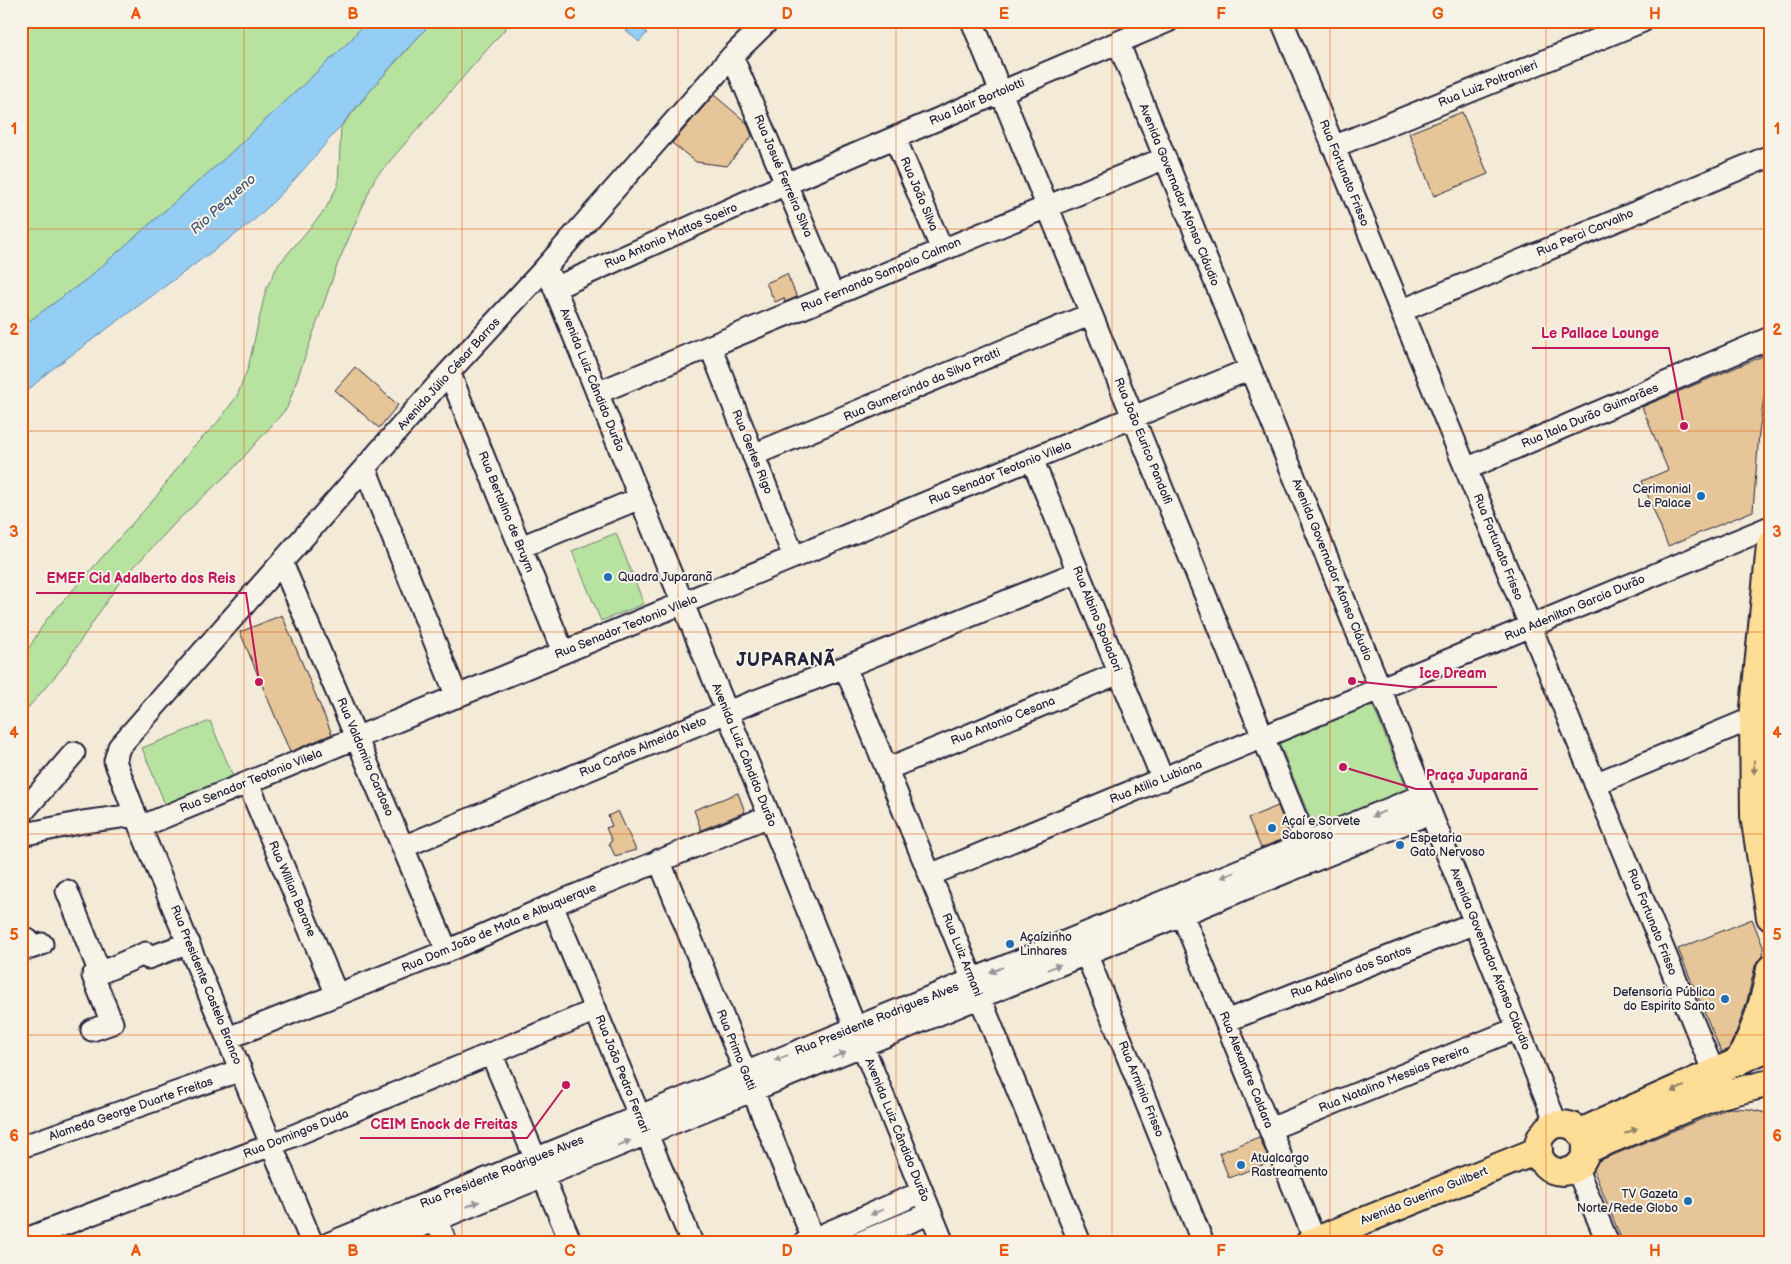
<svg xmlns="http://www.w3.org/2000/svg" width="1791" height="1264" viewBox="0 0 1791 1264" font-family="'Balsamiq Sans',sans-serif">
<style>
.green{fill:#b7e29f;stroke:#6c826d}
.water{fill:#95cef4;stroke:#6789aa}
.building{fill:#e6c598;stroke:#22223b}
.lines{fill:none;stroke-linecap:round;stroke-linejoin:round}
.minor-casing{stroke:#22223b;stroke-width:25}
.major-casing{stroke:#22223b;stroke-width:30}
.minor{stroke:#f7f3e8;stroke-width:21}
.major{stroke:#fedd96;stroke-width:26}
.oneway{fill:#908068}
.oneway2{fill:#97959a}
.grid{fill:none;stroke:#e8590c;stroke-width:1;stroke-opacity:0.55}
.poi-dot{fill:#1f6fb2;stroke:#f7f3e8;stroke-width:2}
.labels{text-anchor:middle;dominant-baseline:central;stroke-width:4;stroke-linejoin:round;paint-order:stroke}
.street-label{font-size:12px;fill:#22223b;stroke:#f7f3e8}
.poi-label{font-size:12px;fill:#22223b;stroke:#f7f3e8;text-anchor:start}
.water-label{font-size:14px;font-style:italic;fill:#445672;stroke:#f7f3e8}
.district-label{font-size:18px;font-weight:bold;letter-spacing:1px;fill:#22223b;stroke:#f7f3e8}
.leader{fill:none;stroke:#c2185b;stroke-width:2}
.callout-dot{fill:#c2185b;stroke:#f7f3e8;stroke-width:2}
.callout-label{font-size:14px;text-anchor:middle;font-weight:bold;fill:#c2185b;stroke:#f7f3e8;stroke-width:4;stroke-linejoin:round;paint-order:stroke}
.neatline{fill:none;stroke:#e8590c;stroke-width:2}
.grid-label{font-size:16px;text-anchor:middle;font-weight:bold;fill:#e8590c}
</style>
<rect width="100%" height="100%" fill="#f4ead8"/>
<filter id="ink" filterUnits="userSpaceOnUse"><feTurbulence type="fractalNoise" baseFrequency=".02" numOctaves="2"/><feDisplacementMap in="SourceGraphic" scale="10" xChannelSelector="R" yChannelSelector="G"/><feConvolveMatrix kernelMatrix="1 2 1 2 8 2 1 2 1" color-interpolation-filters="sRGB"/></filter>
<g filter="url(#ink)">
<path class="green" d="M21,21H366L351,40L224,159L87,279L21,327Z
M433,21H512L375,178L338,263L287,408L233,469L179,519L119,583L63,667L21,716V661L46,620L155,498L193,447L217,423L237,396L248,368L266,289L278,265L325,210L338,185L341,127L376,84Z
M616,533L644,604L601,621L572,551Z
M1372,704L1408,792L1315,830L1279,742Z
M210,721L233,776L165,804L142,748Z"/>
<path class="water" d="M366,21H433C414,42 394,62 376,84C335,131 298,181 251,223L47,373L21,397V327L87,279L224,159L351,40Z
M633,21L647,33L639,42L625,29Z"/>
<path class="building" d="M714,95L747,123L752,136L727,166L696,162L672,143Z
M1462,112L1488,174L1434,196L1409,133Z
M787,274L797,297L785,302L784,298L775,302L766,283Z
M1770,353L1759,433L1753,511L1668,546L1642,481L1668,470L1642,407Z
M355,367L398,405L379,428L335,390Z
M282,615L332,734L290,752L240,632Z
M738,793L745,812L701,830L694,810Z
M1278,806L1290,836L1261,848L1248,818Z
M618,811L636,850L615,856L609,843L612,841L606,828L612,826L608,816Z
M1752,919L1764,949L1763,956L1755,966L1747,1001L1736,1033L1728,1050L1721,1052L1678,949Z
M1729,1108L1749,1109L1770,1114V1243H1623L1591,1164Z
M1259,1137L1270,1162L1229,1178L1219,1153Z"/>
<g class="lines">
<defs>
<path id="minor" d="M972,21L1311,855
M1282,21L1714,1073
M1118,42L1557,1125
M732,56L833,295
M895,138L942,250
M1333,147L1643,21
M546,267L943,1243
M555,288L786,184L1168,21
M1401,311L1770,156
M710,346L794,557
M449,372L563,652
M597,393L1165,158
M753,455L1091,314
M1032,459L1163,780
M365,468L457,697
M1466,469L1770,338
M521,547L640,498
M282,563L447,951
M845,667L1080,1243
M887,769L1119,673
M248,783L337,995
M1595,784L1770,711
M21,814L74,753
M140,827L1250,369
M21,835L83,822L135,815
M403,847L727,712L845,667L1078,572
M659,860L813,1239
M930,875L1770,527
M67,891L100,973L93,976L112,1023L92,1030
M1177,902L1316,1243
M552,905L692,1243
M1081,941L1203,1243
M21,943L28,940L31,948L42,944
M93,976L146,953L148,958L189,943
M1226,1021L1475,923
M228,1038L447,951L552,905L769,816
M491,1053L571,1243
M1270,1129L1518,1028
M21,1147L241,1070
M1576,1167L1608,1243
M431,1206L446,1243
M21,1241L271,1145L596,1010
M312,1243L140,827L115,761L119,747L449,372L546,267L732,56L768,21
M330,1243L1423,795
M380,1243L1430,813
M804,1243L922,1192
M859,1243L931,1213"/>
<path id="major" d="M1770,545L1753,718L1754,816L1770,917
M1738,1062C1755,1032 1764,1002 1770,969
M1538 1148a24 24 0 1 1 48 0a24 24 0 1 1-48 0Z
M1580,1132L1770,1047
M1586,1150L1716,1096L1770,1083
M1309,1243L1539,1150"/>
</defs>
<use href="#minor" class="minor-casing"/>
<use href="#major" class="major-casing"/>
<use href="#minor" class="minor"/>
<use href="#major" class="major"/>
</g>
<defs><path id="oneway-solid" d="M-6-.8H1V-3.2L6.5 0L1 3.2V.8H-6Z" transform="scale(1.25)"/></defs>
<g class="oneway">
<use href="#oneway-solid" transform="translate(1754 767) rotate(89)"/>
<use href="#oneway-solid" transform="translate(1678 1089) rotate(156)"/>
<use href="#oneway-solid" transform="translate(1631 1131) rotate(-23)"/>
</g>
<g class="oneway2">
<use href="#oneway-solid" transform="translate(1378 814) rotate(158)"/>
<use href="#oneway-solid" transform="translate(1228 875) rotate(158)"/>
<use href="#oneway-solid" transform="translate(1054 967) rotate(-22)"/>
<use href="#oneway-solid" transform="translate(996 970) rotate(158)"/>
<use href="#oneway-solid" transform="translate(839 1055) rotate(-22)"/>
<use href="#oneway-solid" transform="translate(781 1058) rotate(158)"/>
<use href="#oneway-solid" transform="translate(624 1143) rotate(-22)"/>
<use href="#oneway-solid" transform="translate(473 1204) rotate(-22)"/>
<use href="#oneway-solid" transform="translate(877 1212) rotate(157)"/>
</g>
</g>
<path class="grid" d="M244,21V1243M462,21V1243M678,21V1243M896,21V1243M1112,21V1243M1330,21V1243M1546,21V1243M21,229H1770M21,431H1770M21,632H1770M21,834H1770M21,1035H1770"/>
<g class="poi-dot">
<circle cx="1701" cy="496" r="5"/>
<circle cx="608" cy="577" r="5"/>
<circle cx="1272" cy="828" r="5"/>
<circle cx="1400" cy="845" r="5"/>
<circle cx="1010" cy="944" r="5"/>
<circle cx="1725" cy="999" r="5"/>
<circle cx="1241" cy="1165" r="5"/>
<circle cx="1688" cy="1201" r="5"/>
</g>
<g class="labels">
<g class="street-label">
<text transform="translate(1488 84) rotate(-22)">Rua Luiz Poltronieri</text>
<text transform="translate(977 102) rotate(-23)">Rua Idair Bortolotti</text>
<text transform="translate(1344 173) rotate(68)">Rua Fortunato Frisso</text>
<text transform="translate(783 176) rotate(67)">Rua Josué Ferreira Silva</text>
<text transform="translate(919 194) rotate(67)">Rua João Silva</text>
<text transform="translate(1179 195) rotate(68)">Avenida Governador Afonso Cláudio</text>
<text transform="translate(1585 233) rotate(-23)">Rua Perci Carvalho</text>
<text transform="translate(671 236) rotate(-24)">Rua Antonio Mattos Soeiro</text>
<text transform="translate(881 275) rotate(-23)">Rua Fernando Sampaio Calmon</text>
<text transform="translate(449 374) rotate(-48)">Avenida Júlio César Barros</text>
<text transform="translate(592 380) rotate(68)">Avenida Luiz Cândido Durão</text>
<text transform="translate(922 385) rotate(-23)">Rua Gumercindo da Silva Pratti</text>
<text transform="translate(1590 416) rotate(-23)">Rua Itala Durão Guimarães</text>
<text transform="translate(1143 441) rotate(68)">Rua João Eurico Pandolfi</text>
<text transform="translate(752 452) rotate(68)">Rua Gerles Rigo</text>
<text transform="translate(1000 473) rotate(-22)">Rua Senador Teotonio Vilela</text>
<text transform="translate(506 512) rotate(68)">Rua Bertolino de Bruym</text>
<text transform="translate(1498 547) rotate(68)">Rua Fortunato Frisso</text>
<text transform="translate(1332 570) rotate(68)">Avenida Governador Afonso Cláudio</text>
<text transform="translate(1575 608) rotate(-23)">Rua Adenilton Garcia Durão</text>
<text transform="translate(1097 619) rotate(68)">Rua Albino Spoladori</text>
<text transform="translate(626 627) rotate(-22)">Rua Senador Teotonio Vilela</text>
<text transform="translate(1003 721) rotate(-22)">Rua Antonio Cesana</text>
<text transform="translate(643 747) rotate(-23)">Rua Carlos Almeida Neto</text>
<text transform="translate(744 755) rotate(68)">Avenida Luiz Cândido Durão</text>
<text transform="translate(365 757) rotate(67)">Rua Valdomiro Cardoso</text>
<text transform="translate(251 781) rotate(-22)">Rua Senador Teotonio Vilela</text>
<text transform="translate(1156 782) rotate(-22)">Rua Atilio Lubiana</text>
<text transform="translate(292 889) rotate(67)">Rua Willian Barone</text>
<text transform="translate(1652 922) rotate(68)">Rua Fortunato Frisso</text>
<text transform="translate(499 928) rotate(-23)">Rua Dom João de Mota e Albuquerque</text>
<text transform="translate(962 955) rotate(68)">Rua Luiz Armani</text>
<text transform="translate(1490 959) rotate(68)">Avenida Governador Afonso Cláudio</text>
<text transform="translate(1351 972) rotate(-21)">Rua Adelino dos Santos</text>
<text transform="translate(206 985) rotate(68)">Rua Presidente Castelo Branco</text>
<text transform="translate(877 1019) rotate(-22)">Rua Presidente Rodrigues Alves</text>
<text transform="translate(736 1050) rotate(68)">Rua Primo Gatti</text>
<text transform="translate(1246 1070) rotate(68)">Rua Alexandre Caldara</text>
<text transform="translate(622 1074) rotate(68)">Rua João Pedro Ferrari</text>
<text transform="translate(1394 1079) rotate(-22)">Rua Natalino Messias Pereira</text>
<text transform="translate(1141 1089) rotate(68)">Rua Arminio Frisso</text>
<text transform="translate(131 1109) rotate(-19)">Alameda George Duarte Freitas</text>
<text transform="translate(897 1130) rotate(68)">Avenida Luiz Cândido Durão</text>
<text transform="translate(296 1134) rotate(-22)">Rua Domingos Duda</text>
<text transform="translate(502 1172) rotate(-22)">Rua Presidente Rodrigues Alves</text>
<text transform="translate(1424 1196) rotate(-22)">Avenida Guerino Guilbert</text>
</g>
<g class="poi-label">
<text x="1691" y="489" text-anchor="end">Cerimonial<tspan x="1691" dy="14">Le Palace</tspan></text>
<text x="618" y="577">Quadra Juparanã</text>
<text x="1282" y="821">Açaí e Sorvete<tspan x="1282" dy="14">Saboroso</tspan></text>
<text x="1410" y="838">Espetaria<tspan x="1410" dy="14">Gato Nervoso</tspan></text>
<text x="1020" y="937">Açaízinho<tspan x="1020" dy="14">Linhares</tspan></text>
<text x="1715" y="992" text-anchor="end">Defensoria Pública<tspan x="1715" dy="14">do Espirito Santo</tspan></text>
<text x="1251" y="1158">Atualcargo<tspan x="1251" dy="14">Rastreamento</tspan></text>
<text x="1678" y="1194" text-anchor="end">TV Gazeta<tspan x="1678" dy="14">Norte/Rede Globo</tspan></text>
</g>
<g class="water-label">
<text transform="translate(223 204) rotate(-42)">Rio Pequeno</text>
</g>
<g class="district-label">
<text x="786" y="660">JUPARANÃ</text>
</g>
</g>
<path class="leader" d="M1684 426L1669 348H1532M259 682L246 593H36M1352 681L1410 687H1497M1343 767L1416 789H1538M566 1085L527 1138H360"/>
<g class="callout-dot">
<circle cx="1684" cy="426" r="5"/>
<circle cx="259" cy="682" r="5"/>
<circle cx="1352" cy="681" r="5"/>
<circle cx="1343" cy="767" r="5"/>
<circle cx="566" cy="1085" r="5"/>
</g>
<g class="callout-label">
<text x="1600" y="338">Le Pallace Lounge</text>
<text x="141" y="583">EMEF Cid Adalberto dos Reis</text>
<text x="1453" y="678">Ice Dream</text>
<text x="1477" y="780">Praça Juparanã</text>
<text x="444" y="1129">CEIM Enock de Freitas</text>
</g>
<rect width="1791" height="1264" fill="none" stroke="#f7f3e8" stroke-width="55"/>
<rect x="28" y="28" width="1736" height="1208" class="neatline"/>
<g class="grid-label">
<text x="136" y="19">A</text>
<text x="353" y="19">B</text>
<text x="570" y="19">C</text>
<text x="787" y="19">D</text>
<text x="1004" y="19">E</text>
<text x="1221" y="19">F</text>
<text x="1438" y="19">G</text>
<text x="1655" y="19">H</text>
<text x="14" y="134">1</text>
<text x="1777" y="134">1</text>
<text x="14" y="335">2</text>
<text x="1777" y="335">2</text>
<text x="14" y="537">3</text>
<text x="1777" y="537">3</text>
<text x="14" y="738">4</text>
<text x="1777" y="738">4</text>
<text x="14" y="940">5</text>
<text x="1777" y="940">5</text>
<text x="14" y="1141">6</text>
<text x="1777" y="1141">6</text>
<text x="136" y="1256">A</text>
<text x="353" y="1256">B</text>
<text x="570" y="1256">C</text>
<text x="787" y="1256">D</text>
<text x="1004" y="1256">E</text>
<text x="1221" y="1256">F</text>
<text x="1438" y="1256">G</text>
<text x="1655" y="1256">H</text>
</g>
</svg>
